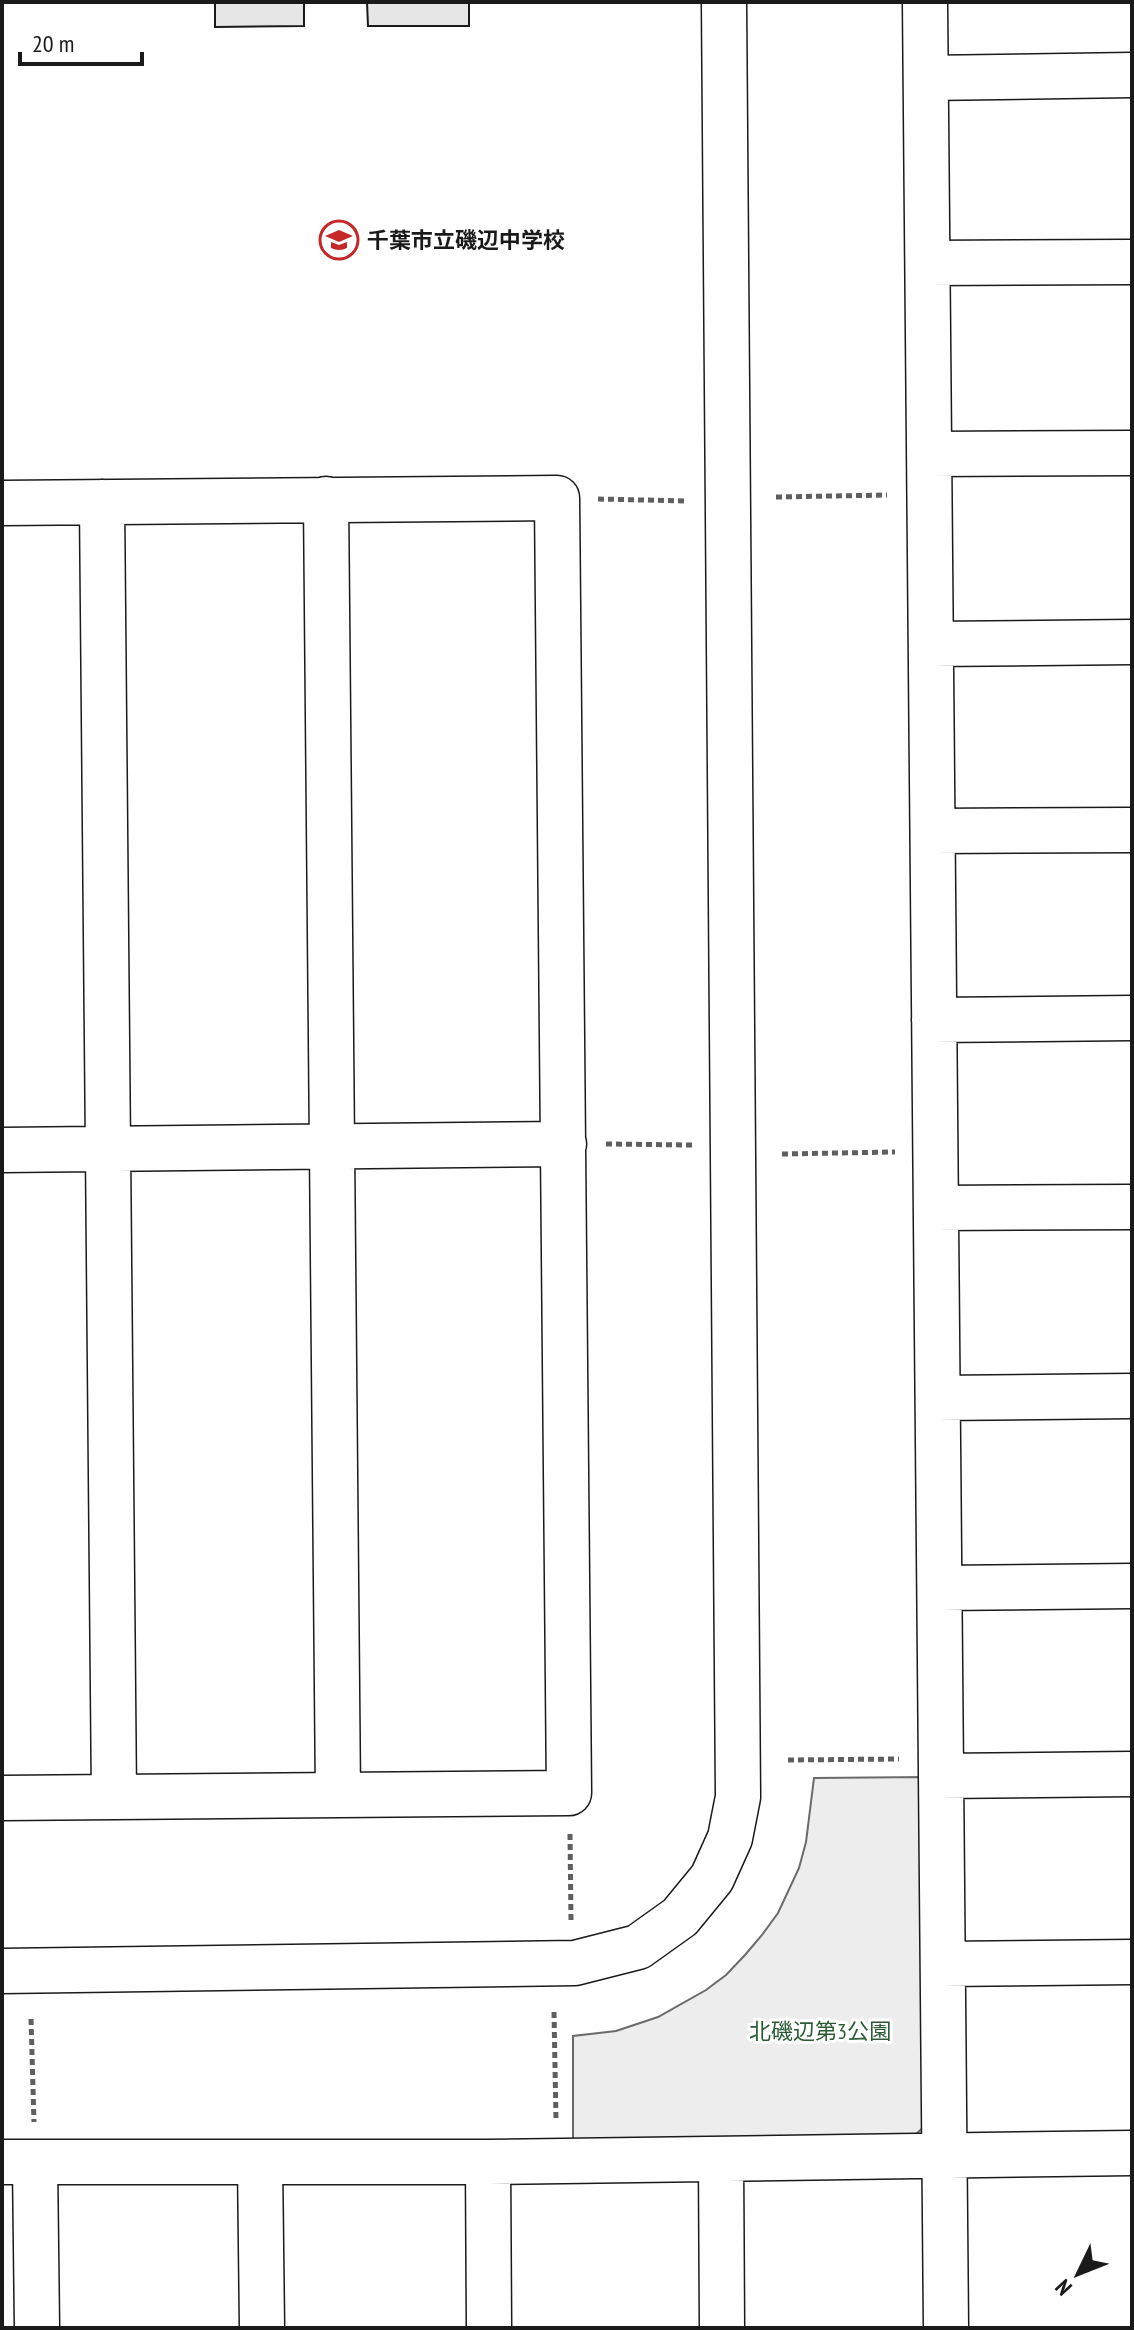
<svg xmlns="http://www.w3.org/2000/svg" width="1134" height="2330" viewBox="0 0 1134 2330" font-family="'PT Sans Narrow','Noto Sans JP',sans-serif">
<style>
.built{fill:#ededed;stroke:#6a6a6a;stroke-width:2}
.building{fill:#e6e6e6;stroke:#1a1a1a;stroke-width:2}
.lines{fill:none;stroke-linecap:round;stroke-linejoin:round}
.minor-casing{stroke:#1a1a1a;stroke-width:47}
.path{stroke:#5f5f5f;stroke-width:5;stroke-dasharray:6 4;stroke-linecap:butt}
.minor{stroke:#fff;stroke-width:44}
.labels{text-anchor:middle;dominant-baseline:central;stroke-width:6;stroke-linejoin:round;paint-order:stroke}
.poi-label{font-size:22px;font-weight:bold;fill:#1a1a1a;stroke:#fff;text-anchor:start}
.park-label{font-size:22px;fill:#2b5a34;stroke:#fff}
</style>
<rect width="100%" height="100%" fill="#fff"/>
<path class="built" d="M925,1777L928,2123L914,2136L573,2140V2036L616,2031L658,2017L706,1990L726,1975L745,1955L762,1935L778,1913L799,1868L806,1842L814,1778Z"/>
<path class="building" d="M215,2H304V26L215,27Z
M367,2H469V26H368Z"/>
<g class="lines">
<defs>
<path id="minor" d="M925,2L946,2328
M926,78L1132,75
M928,263L1132,262
M931,454L1132,453
M326,499L338,1795
M102,502L114,1797
M2,503L557,498L569,1793L2,1798
M931,644L1132,642
M933,831L1132,830
M934,1020L1132,1018
M2,1150L564,1144
M936,1208L1132,1207
M938,1398L1132,1396
M940,1588L1132,1586
M941,1776L1132,1774
M943,1964L1132,1962
M2,1971L575,1963L638,1947L680,1917L712,1878L730,1838L738,1797L724,2
M721,2160L722,2328
M2,2162H488L1132,2153
M260,2162L262,2328
M488,2162L489,2328
M35,2163L37,2328"/>
</defs>
<use href="#minor" class="minor-casing"/>
<path class="path" d="M776,497L887,495
M598,499L688,501
M606,1144L692,1145
M782,1154L895,1152
M788,1760L899,1759
M570,1834L571,1920
M554,2012L556,2120
M31,2019L34,2122"/>
<use href="#minor" class="minor"/>
</g>
<defs>
<symbol id="school-ring" viewBox="-11 -11 22 22"><circle r="9.5" fill="#fff" stroke="#c62828" stroke-width="1.5"/><path d="M0-5L7-2L0 1L-7-2ZM-4 1L0 2.5L4 1V4Q0 6-4 4Z" fill="#c62828"/></symbol>
</defs>
<g fill-rule="evenodd">
<use href="#school-ring" x="317" y="218" width="44" height="44"/>
</g>
<g class="labels">
<g class="poi-label">
<text x="367" y="240">千葉市立磯辺中学校</text>
</g>
<g class="park-label">
<text x="820" y="2031">北磯辺第3公園</text>
</g>
</g>
<rect width="1134" height="2330" fill="none" stroke="#1a1a1a" stroke-width="8"/>
<g transform="translate(1078 2274) rotate(227)" stroke="#ffffff" stroke-width="6" paint-order="stroke">
<path d="M0-6L14 30L0 20L-14 30Z" fill="#1a1a1a"/>
<text y="-12" font-size="22" font-weight="bold" text-anchor="middle" fill="#1a1a1a">N</text>
</g>
<path d="M20 52v12h122v-12" fill="none" stroke="#1a1a1a" stroke-width="4"/>
<text x="32" y="52" font-size="24" fill="#1a1a1a" stroke="#ffffff" stroke-width="6" paint-order="stroke">20 m</text>
</svg>
